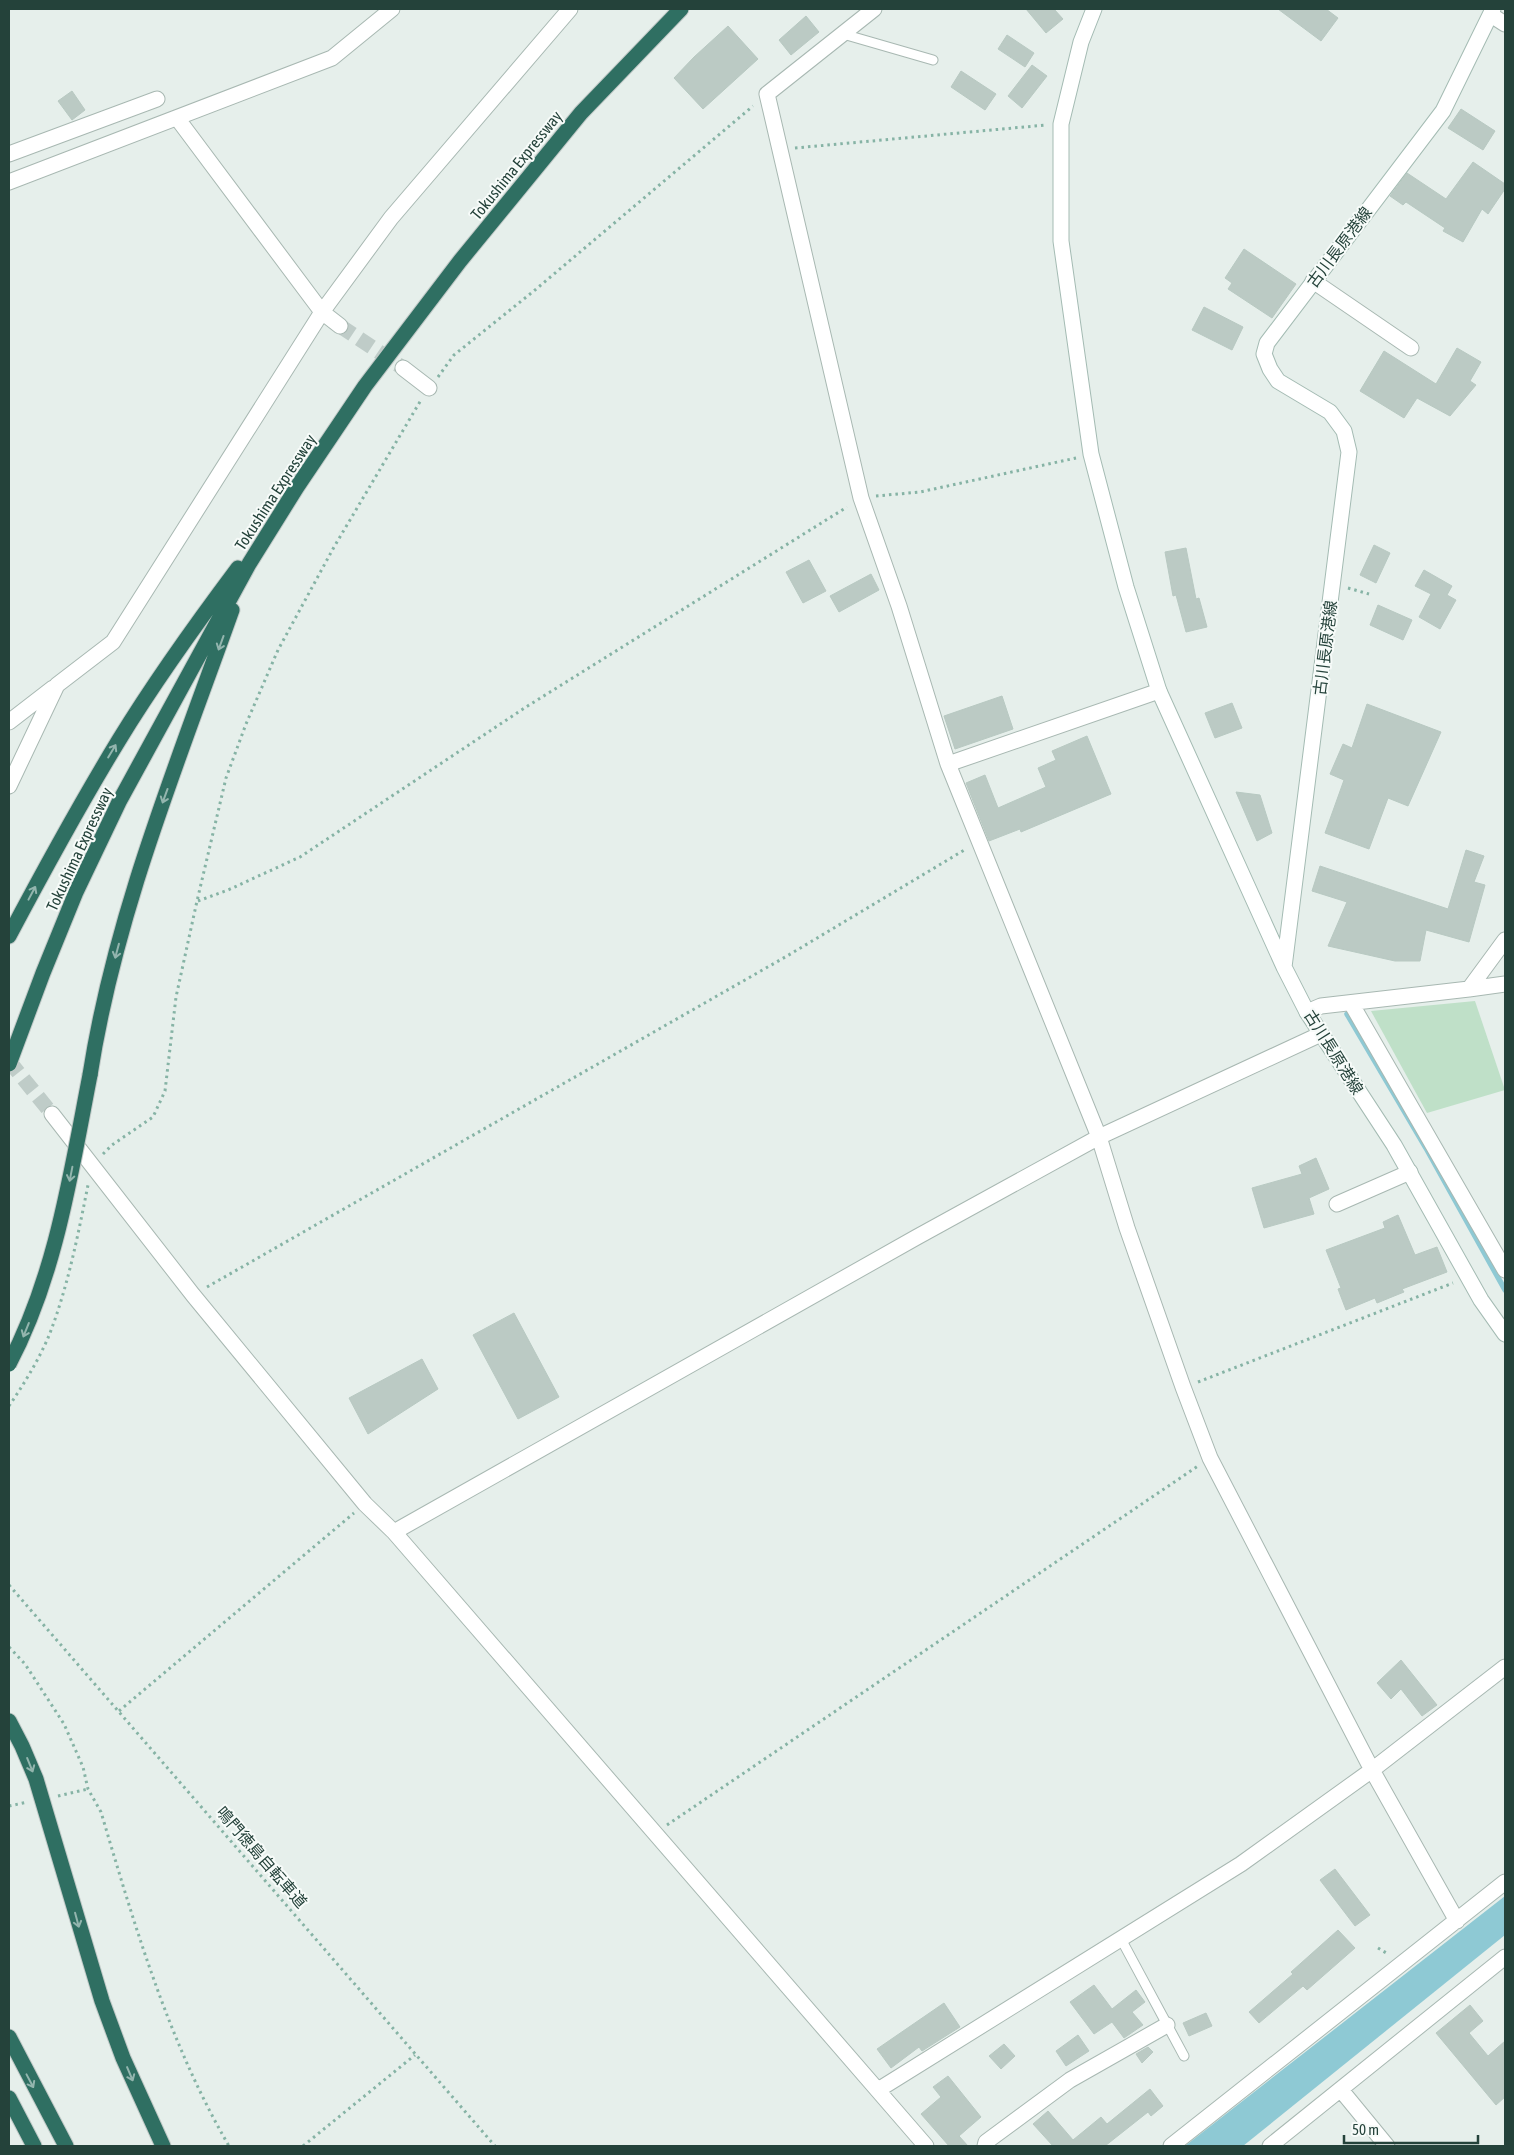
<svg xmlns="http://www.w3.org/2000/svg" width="1514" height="2155" viewBox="0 0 1514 2155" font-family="'Asap Condensed','Noto Sans JP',sans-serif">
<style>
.green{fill:#bfe0c8}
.water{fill:#8ec9d4}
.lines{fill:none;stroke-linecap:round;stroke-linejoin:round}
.stream{stroke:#8ec9d4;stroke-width:5.5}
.building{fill:#bbcac4;stroke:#b8c9c2}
.street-tunnel{stroke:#bfccc8;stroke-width:15;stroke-dasharray:15 8;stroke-linecap:butt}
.lane-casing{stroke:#a8b8b2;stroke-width:11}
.street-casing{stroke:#a8b8b2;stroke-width:17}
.secondary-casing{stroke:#a4bbb3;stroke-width:17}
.highway-casing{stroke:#c2cac8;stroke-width:17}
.path{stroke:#86b3a5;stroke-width:3;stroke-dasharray:2.5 4;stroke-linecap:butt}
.lane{stroke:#fff;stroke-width:9}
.street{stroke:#fff;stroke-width:15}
.secondary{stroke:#fff;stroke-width:15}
.highway{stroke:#2f6f62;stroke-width:15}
.highway-bridge-casing{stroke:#c2cac8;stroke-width:17;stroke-linecap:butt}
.highway-bridge{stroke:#2f6f62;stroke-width:15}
.oneway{stroke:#93b5ae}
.labels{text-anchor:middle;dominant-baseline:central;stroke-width:4;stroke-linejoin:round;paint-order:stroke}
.street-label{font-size:16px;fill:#24423a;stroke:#f7fbf9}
</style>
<rect width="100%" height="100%" fill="#e6efeb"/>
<path class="green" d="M1475,1001L1505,1090L1427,1113L1371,1011Z"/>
<path class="water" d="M1505,1896V1935L1243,2146H1185Z"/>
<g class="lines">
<path class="stream" d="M1347,1014L1426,1148L1505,1290"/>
</g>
<path class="building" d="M1026,9H1054L1063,19L1046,33Z
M1278,9H1326L1338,18L1321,41Z
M806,16L819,32L791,55L779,40Z
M728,26L758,59L703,109L674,78L694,57Z
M1007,35L1034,53L1025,67L998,49Z
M1032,65L1047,76L1022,108L1008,96Z
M961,71L996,94L985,110L951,87Z
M72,91L85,110L72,120L58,101Z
M1461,109L1495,131L1483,150L1448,128Z
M1473,162L1505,184V189L1488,214L1482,209L1463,242L1443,231L1445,228L1406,202L1403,205L1390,196L1407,173L1446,199Z
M1244,249L1296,284L1272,318L1228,289L1232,283L1225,278Z
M1204,307L1243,327L1232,350L1192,330Z
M1457,348L1481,362L1470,381L1476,385L1450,416L1417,398L1404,418L1360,391L1384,351L1436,384Z
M1374,545L1390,553L1376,583L1360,575Z
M1186,548L1196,599L1199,598L1207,627L1186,632L1176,595L1173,596L1165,552Z
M809,560L826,591L803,603L786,572Z
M1424,570L1452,586L1447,595L1456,600L1440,629L1419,617L1431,594L1415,586Z
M871,574L879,590L839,612L830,596Z
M1378,605L1412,620L1403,640L1370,625Z
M1002,696L1013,729L955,749L944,716Z
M1232,703L1242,728L1215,738L1205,713Z
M1367,704L1441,732L1408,806L1388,798L1369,849L1325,833L1344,780L1330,774L1343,744L1352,748Z
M1087,736L1111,794L1021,832L1020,829L989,841L966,783L985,775L998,808L1046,787L1038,768L1056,760L1052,751Z
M1236,792L1260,795L1272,833L1257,841Z
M1466,850L1484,856L1474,882L1485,885L1469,942L1426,930L1420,961H1395L1328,946L1347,902L1312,891L1320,866L1448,909Z
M1316,1158L1329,1189L1309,1198L1314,1214L1264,1228L1252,1188L1302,1174L1299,1166Z
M1398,1215L1415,1255L1437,1247L1447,1272L1402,1289L1404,1292L1377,1303L1375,1298L1346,1310L1338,1289L1341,1288L1326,1250L1385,1228L1383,1222Z
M514,1313L559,1397L518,1419L473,1335Z
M422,1359L438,1389L368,1434L349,1398Z
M1401,1660L1437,1705L1422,1716L1401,1689L1391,1699L1377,1683Z
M1335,1869L1370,1915L1355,1926L1320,1880Z
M1338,1930L1355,1948L1307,1990L1303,1986L1259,2023L1249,2012L1293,1974L1291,1972Z
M1094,1985L1112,2009L1136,1990L1145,2002L1132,2012L1143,2025L1124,2038L1112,2022L1094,2034L1070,2002Z
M944,2003L960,2027L922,2051L919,2047L891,2068L877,2049Z
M1470,2005L1483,2021L1469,2033L1488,2056L1505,2041V2097L1496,2105L1436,2033Z
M1206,2013L1212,2026L1189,2036L1183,2023Z
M1078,2035L1089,2051L1066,2066L1056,2051Z
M1004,2044L1015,2056L1001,2069L989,2056Z
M1148,2047L1153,2052L1142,2063L1136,2054Z
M948,2076L981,2117L959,2136L968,2146H949L921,2114L941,2097L933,2087Z
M1150,2089L1163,2106L1151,2116L1148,2112L1105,2146H1053L1033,2124L1048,2111L1073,2140L1101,2117L1107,2124Z"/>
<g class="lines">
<path class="street-tunnel" d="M340,326L403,368
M9,1061L52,1114"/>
<defs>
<path id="lane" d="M843,34L933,60
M1121,1939L1184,2056"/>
<path id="street" d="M874,9L767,94L861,498L899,606L948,764L1099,1137L1127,1228L1183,1387L1210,1458L1372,1770L1457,1921
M1491,15L1505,24
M177,118L322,312L340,326
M9,154L157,99
M9,182L332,58L392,9
M1313,281L1411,348
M403,368L429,388
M9,722L53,688
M948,764L1159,691
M9,786L57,685L113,642L322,312L391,218L570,9
M1469,989L1505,984
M1351,1003L1505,1270
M1307,1012L1321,1006L1469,989L1505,940
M52,1114L193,1295L365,1504L394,1532L926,2146
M1337,1204L1410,1172
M394,1532L917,1237L1099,1137L1321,1034
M878,2090L1241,1864L1372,1770L1505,1667
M1341,2090L1387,2146
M985,2146L986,2142L1070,2080L1167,2025
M1171,2146L1505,1882
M1270,2146L1505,1957"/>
<path id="secondary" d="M1094,9L1081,42L1061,124V241L1091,454L1126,587L1159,691L1284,967L1307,1012L1394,1145L1481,1300L1505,1334
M1284,967L1349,452L1344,431L1330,412L1278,381L1270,369L1264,354L1267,343L1443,111L1493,9"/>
<path id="highway" d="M9,936C44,870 80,804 119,740C155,681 196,624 238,568
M9,1064L43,973L76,892L119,802L249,564L297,487L365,386L460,261L581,113L681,9
M90,1075C115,914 178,762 232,610
M9,1721L22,1746L36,1779L102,2001L123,2058L163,2146
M9,2037L66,2146
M9,2098L34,2146"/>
</defs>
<use href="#lane" class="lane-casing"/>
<use href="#street" class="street-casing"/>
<use href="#secondary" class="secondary-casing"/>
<use href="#highway" class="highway-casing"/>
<path class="path" d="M795,148L1046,125
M438,377L454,355L535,290L753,106
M876,496L920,492L1076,458
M1348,588L1369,594
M198,901L228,890L300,857L526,707L847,507
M103,1154L112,1145L153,1117L165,1091L176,997L197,901L226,778L246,724L278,650L334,547L421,400
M207,1287L787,956L966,849
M1198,1382L1453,1283
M9,1406C24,1384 40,1358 50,1333C68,1286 78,1235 88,1185
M9,1585L495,2146
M9,1647L25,1664L64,1724L83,1767L88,1789L101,1812C135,1927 169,2043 229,2146
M119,1711L354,1513
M58,1796L88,1789
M9,1806L28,1802
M667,1825L1198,1466
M1378,1948L1388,1954
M303,2146L415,2055"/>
<use href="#lane" class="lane"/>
<use href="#street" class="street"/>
<use href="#secondary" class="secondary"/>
<use href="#highway" class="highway"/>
<defs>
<path id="highway-bridge" d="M9,1364C56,1275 71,1172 90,1075"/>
</defs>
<use href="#highway-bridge" class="highway-bridge-casing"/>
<use href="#highway-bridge" class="highway-bridge"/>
</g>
<defs><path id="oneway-shaft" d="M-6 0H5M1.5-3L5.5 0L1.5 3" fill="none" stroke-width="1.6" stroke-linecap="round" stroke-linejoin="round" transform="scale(1.25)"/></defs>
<g class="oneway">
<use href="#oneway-shaft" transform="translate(221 643) rotate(110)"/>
<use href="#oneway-shaft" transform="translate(112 751) rotate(-59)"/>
<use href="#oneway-shaft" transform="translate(165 796) rotate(110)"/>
<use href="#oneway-shaft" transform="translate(32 893) rotate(-62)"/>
<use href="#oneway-shaft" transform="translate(117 951) rotate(105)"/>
<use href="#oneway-shaft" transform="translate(71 1174) rotate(101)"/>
<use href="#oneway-shaft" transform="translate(26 1330) rotate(112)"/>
<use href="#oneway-shaft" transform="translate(30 1765) rotate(68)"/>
<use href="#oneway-shaft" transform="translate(77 1920) rotate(75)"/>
<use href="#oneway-shaft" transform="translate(130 2074) rotate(67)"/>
<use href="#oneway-shaft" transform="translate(30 2081) rotate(62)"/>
</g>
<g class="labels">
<g class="street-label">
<text transform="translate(516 165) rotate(-51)">Tokushima Expressway</text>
<text transform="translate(1339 247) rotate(-53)">古川長原港線</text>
<text transform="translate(275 492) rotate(-57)">Tokushima Expressway</text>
<text transform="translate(1325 648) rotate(-83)">古川長原港線</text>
<text transform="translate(79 849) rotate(-65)">Tokushima Expressway</text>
<text transform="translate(1334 1052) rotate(58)">古川長原港線</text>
<text transform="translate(262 1857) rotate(49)">鳴門徳島自転車道</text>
</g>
</g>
<rect width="1514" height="2155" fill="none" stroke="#24423a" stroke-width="20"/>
<path d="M1344 2135v8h134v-8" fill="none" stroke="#24423a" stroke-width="2.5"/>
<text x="1352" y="2135" font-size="15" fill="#24423a" stroke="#f7fbf9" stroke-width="4" paint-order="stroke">50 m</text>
</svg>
